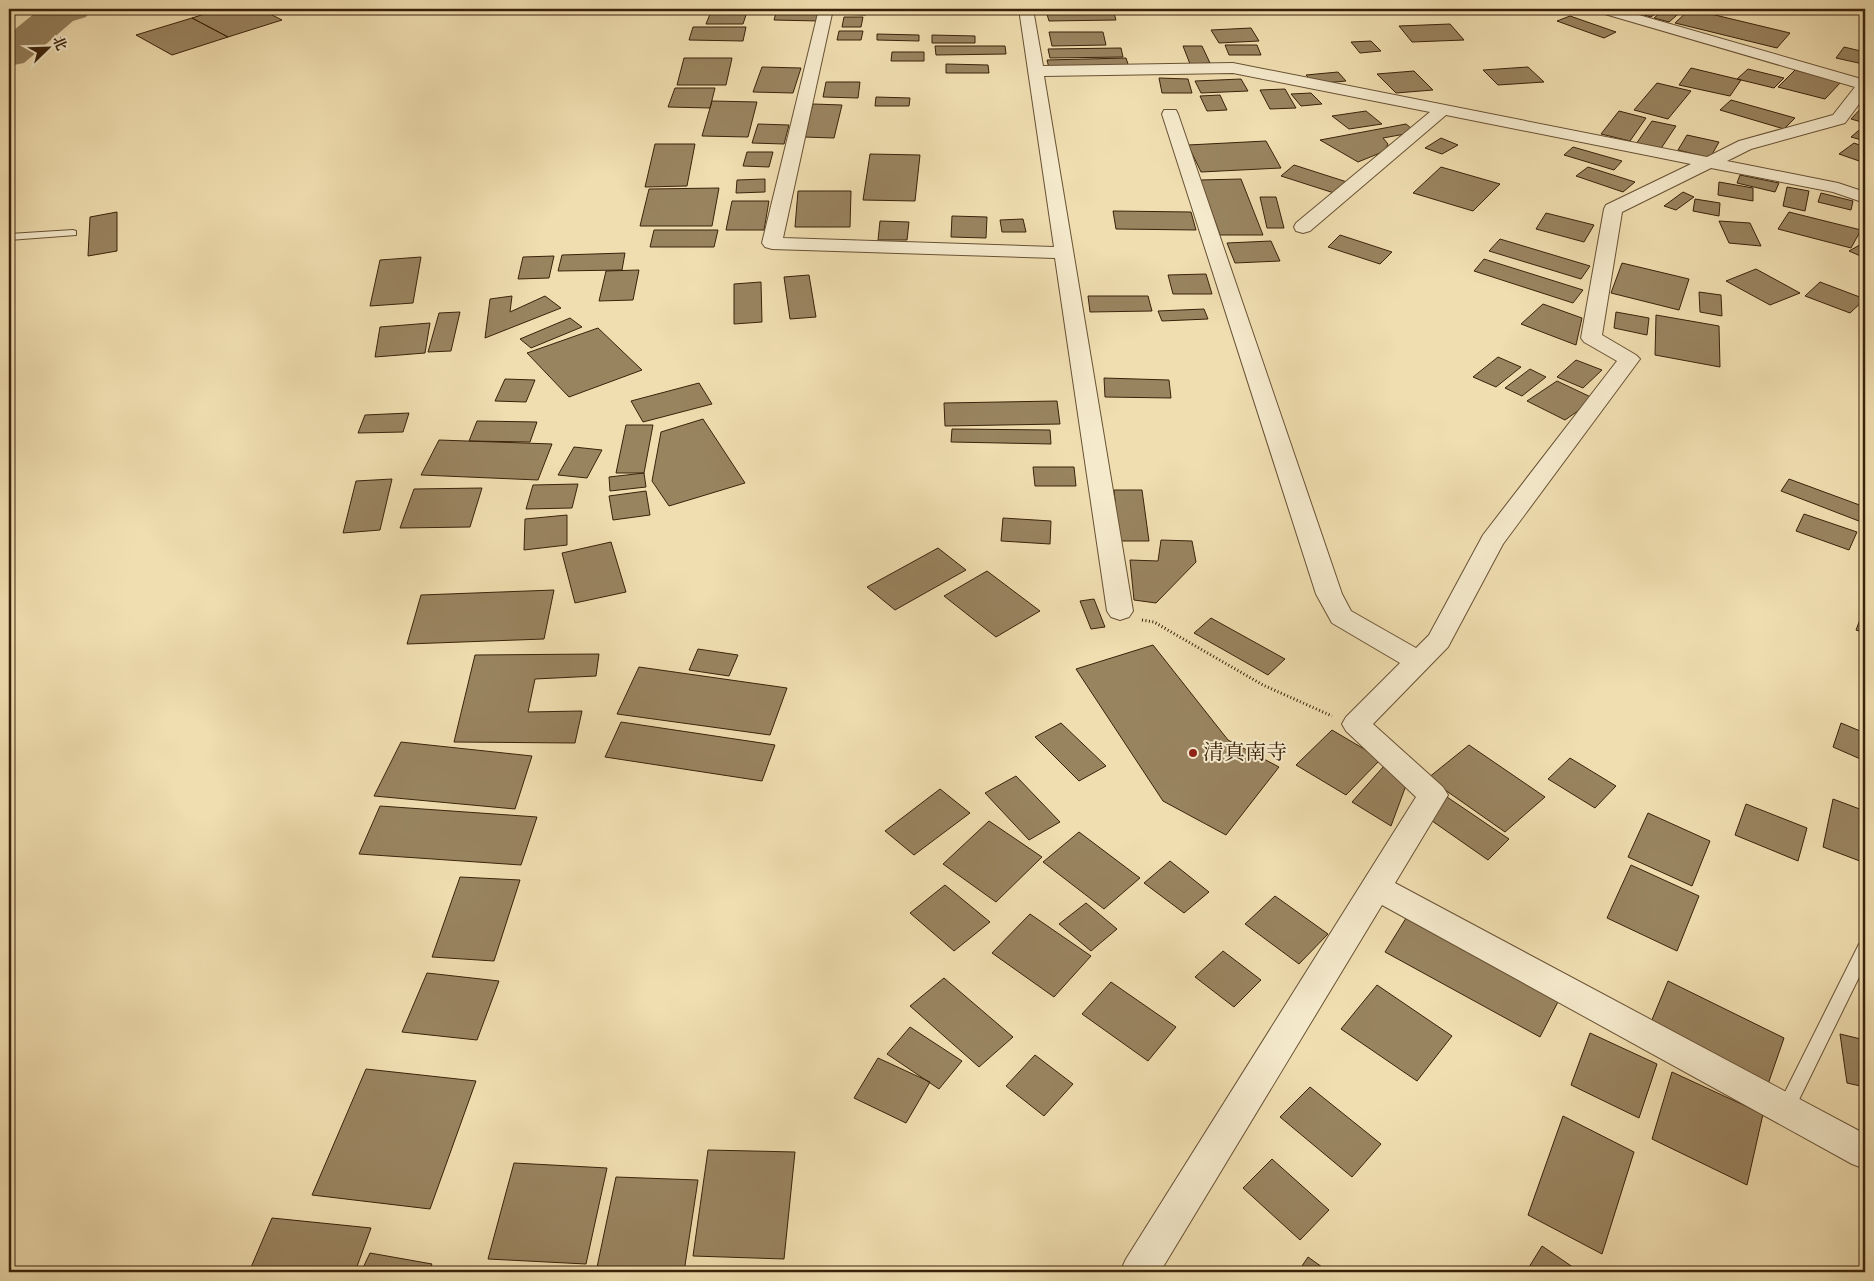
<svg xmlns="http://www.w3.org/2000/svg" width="1874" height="1281" viewBox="0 0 1874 1281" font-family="'IM FELL DW Pica','Noto Serif SC',serif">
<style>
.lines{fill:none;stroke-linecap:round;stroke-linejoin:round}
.taxiway{fill:#95805d;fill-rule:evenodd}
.building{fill:#998460;stroke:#3a220a}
.service-casing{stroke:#685134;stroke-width:2}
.minor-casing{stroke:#685134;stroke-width:2}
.path{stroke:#3a220a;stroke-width:3;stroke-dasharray:1 2.5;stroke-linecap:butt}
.service{fill:#f5eacc;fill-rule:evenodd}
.minor{fill:#f5eacc;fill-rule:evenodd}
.poi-dot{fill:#8f2418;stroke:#f5eacc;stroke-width:2}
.labels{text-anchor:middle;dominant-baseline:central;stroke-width:4;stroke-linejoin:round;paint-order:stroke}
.poi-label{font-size:21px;fill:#3a220a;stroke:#f5eacc;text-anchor:start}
</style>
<rect width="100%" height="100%" fill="#f0deb0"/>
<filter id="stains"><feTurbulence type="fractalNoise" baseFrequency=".004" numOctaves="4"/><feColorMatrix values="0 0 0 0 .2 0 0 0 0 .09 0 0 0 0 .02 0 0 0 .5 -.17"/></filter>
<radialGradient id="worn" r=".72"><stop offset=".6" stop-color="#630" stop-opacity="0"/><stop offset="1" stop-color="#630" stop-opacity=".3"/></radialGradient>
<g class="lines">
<path class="taxiway" d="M40,9H92L86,17L73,21L24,63L9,66V34Z"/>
</g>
<path class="building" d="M220,9H260L282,20L228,37L192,18Z
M712,9H748L743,24H706Z
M777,9H821L819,21L774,20Z
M837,9H868L866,15L835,14Z
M1326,9H1358L1361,13H1328Z
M1365,9H1392L1395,12H1367Z
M1547,9H1582L1586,13L1549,12Z
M1624,9H1656L1660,10L1651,17Z
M1665,9H1684L1669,22L1654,18Z
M1690,9L1790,33L1777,48L1675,23Z
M1113,10L1116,20L1049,21L1046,11Z
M1570,16L1616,32L1604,38L1557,21Z
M844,17H863L861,27H842Z
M192,18L228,37L172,55L136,35Z
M1450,24L1464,40L1412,42L1399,26Z
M693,27H746L743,41L689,40Z
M1251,28L1259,41L1219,43L1211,30Z
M839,31H863L861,40H837Z
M1049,32H1103L1106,45L1052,46Z
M877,34L919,35V41L877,40Z
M932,35L975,36V43H932Z
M1371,41L1381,51L1360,53L1351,42Z
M1225,45H1257L1261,55H1229Z
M935,46H1005L1006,54L936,55Z
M1183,46H1202L1210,63L1190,64Z
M1844,47L1865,52L1863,64L1836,58Z
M1121,48L1123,57L1050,58L1048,49Z
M892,52H924V61H891Z
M684,58H732L726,85H677Z
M1126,58L1129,67L1049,68L1047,60Z
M946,64L988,65L989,73H946Z
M762,67L801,68L793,93L753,92Z
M1528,67L1544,82L1498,85L1483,70Z
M1691,68L1741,80L1730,96L1679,85Z
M1748,69L1784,78L1774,88L1737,79Z
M1795,70L1841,82L1825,99L1778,87Z
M1414,71L1433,90L1396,93L1377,74Z
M1338,72L1346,81L1314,84L1306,75Z
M1159,78L1188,79L1192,93H1162Z
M1241,79L1248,91L1201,93L1195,81Z
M826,82H860L858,98L823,97Z
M1657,83L1691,91L1668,119L1634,110Z
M675,88H715L710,108L668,107Z
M1285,89L1296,108L1270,109L1260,90Z
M1311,93L1322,104L1301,106L1291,94Z
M1220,95L1227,110L1207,111L1200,96Z
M876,97L910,98L909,106H875Z
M1731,100L1795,118L1784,129L1720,110Z
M712,101L757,102L748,137L702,136Z
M813,104L842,105L834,138L804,137Z
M1865,104V123L1851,119Z
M1366,111L1382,124L1349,129L1332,116Z
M1619,111L1646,118L1630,141L1601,134Z
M1652,121L1676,126L1660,150L1636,144Z
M758,124L789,125L784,144L752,143Z
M1406,124L1416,132L1383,138L1388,144L1385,151L1358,162L1320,140Z
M1865,125V141L1851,137Z
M1687,135L1719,142L1710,158L1678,150Z
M1441,138L1458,145L1442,154L1425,148Z
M1266,141L1281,168L1201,172L1188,145Z
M1854,143L1865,147V163L1839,154Z
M655,144H695L687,186L645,187Z
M1573,147L1622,161L1614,170L1564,155Z
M747,152H773L769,167L743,166Z
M870,154L920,155L915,201L863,200Z
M1294,165L1347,182L1334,193L1281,176Z
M1441,167L1500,184L1473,211L1413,193Z
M1588,167L1635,182L1623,192L1576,176Z
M1740,175L1779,183L1775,192L1737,183Z
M765,179V192L736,193L737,180Z
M1241,179L1263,235H1220L1200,180Z
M1719,182L1753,188V201L1718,195Z
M1787,187L1809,191L1805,211L1783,206Z
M719,188L712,226H640L649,189Z
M798,191H851L850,227H795Z
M1683,192L1694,197L1676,210L1664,206Z
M1821,193L1853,201L1851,210L1818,202Z
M1260,197H1276L1284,228H1267Z
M1695,199L1720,203L1719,216L1693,211Z
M732,201H769L764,230H726Z
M1113,211L1191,212L1196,230L1116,229Z
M117,212V251L88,256L90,217Z
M1789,212L1861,230L1851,248L1778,229Z
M1546,213L1594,225L1584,242L1536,229Z
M952,216L987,217L986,238L951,237Z
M1023,219L1026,232H1002L1000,220Z
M880,221L909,222L907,240H878Z
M1719,221L1750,223L1761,246L1729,243Z
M654,230H718L714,247H650Z
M1340,235L1392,252L1380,264L1328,247Z
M1500,239L1590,266L1581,279L1489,251Z
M1271,241L1280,261L1235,263L1227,243Z
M1865,242V258L1849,251Z
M625,253L622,270L558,271L562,255Z
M554,256L549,278L518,279L523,257Z
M421,257L413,303L370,306L380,260Z
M1484,259L1583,290L1573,303L1474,271Z
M1622,263L1689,279L1679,310L1611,293Z
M1756,269L1800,293L1770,305L1726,281Z
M639,270L633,300L599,301L606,271Z
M1206,274L1212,294H1173L1168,275Z
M809,275L816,317L790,319L784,277Z
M761,282L762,322L734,324V284Z
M1820,282L1865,299L1850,313L1805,296Z
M1699,292L1721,295L1722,316L1700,312Z
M512,296L510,312L545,296L561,308L485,338L490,299Z
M1088,296H1148L1152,311L1090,312Z
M1543,304L1582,318L1576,345L1521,324Z
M1204,309L1208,319L1162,321L1158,311Z
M460,312L451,351L428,352L439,313Z
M1616,312L1649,318L1647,335L1614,328Z
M1656,315L1719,326L1720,367L1655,355Z
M570,318L582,327L531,348L520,339Z
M430,323L425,353L375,357L380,327Z
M598,328L642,370L569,397L527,353Z
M1498,357L1521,367L1496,387L1473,377Z
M1576,360L1602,370L1583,388L1557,377Z
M1530,369L1546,377L1522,396L1505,388Z
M1104,378L1169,380L1171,398L1105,397Z
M505,379L535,380L526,402L495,401Z
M1557,381L1595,399L1565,420L1527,401Z
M699,383L712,404L643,422L631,401Z
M1057,401L1060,424L945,426L944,403Z
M409,413L403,432L358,433L365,415Z
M703,419L745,483L669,506L652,481L661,432Z
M477,421L537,422L530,442L469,441Z
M626,425H653L644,473H616Z
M952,429L1050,430L1051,444L951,442Z
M439,440L552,444L538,480L421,475Z
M574,447L602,450L587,478L558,475Z
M1033,467H1074L1076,486H1035Z
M644,473L646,487L610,491L609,477Z
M392,479L380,530L343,533L356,481Z
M1789,479L1865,507L1864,523L1781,491Z
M578,484L572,508L526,509L533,485Z
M482,488L470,527L400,528L414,489Z
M1114,490H1142L1149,541H1119Z
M646,491L650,515L613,520L609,496Z
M1804,514L1857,532L1849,550L1796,531Z
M567,515V545L524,550L525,519Z
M1003,518L1051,521L1050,544L1001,541Z
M1161,540L1192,541L1196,562L1156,603L1134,600L1130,560L1158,561Z
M611,542L626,592L575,603L562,553Z
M938,548L966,570L895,610L867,587Z
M987,571L1040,611L996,637L944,596Z
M554,590L544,639L407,644L421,595Z
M1094,599L1105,627L1091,629L1080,601Z
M1865,607V633L1856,630Z
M1211,618L1285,659L1268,675L1194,633Z
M1153,645L1228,740L1279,767L1226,835L1163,801L1076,669Z
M698,649L738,655L729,676L689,670Z
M599,654L596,676L535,679L528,712L582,711L575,743L454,742L475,655Z
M639,667L787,688L770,735L617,714Z
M621,722L775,745L762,781L605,757Z
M1061,723L1106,766L1079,781L1035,737Z
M1841,723L1865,733V761L1833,747Z
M1332,730L1381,759L1346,795L1296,765Z
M401,742L532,756L515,809L374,796Z
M1469,745L1545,797L1505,832L1428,778Z
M1570,758L1616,786L1595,808L1548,779Z
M1384,766L1408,780L1391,826L1352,802Z
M1016,776L1060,822L1029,840L985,793Z
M940,789L970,813L914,855L885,831Z
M1447,797L1509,839L1488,860L1425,816Z
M1833,799L1865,811V863L1823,847Z
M1746,804L1807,828L1798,861L1735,835Z
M380,806L537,817L521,865L359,854Z
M1648,813L1710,841L1692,886L1628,857Z
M989,821L1042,857L996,902L943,864Z
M1079,832L1140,878L1104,909L1043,862Z
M1170,861L1209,892L1184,913L1144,883Z
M1631,865L1699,896L1677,951L1607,918Z
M460,877L520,880L494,961L432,957Z
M945,885L990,922L954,951L910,913Z
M1275,896L1328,934L1299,964L1245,924Z
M1086,903L1117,929L1091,951L1059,924Z
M1030,914L1091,956L1054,997L992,953Z
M1408,915L1561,996L1540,1037L1385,952Z
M1223,951L1261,980L1234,1007L1195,977Z
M427,973L499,981L477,1040L402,1032Z
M944,978L1013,1037L979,1067L910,1006Z
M1668,981L1784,1038L1767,1087L1649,1027Z
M1111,982L1176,1027L1148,1061L1082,1014Z
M1377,985L1452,1036L1417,1081L1341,1029Z
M910,1027L962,1061L939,1089L887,1054Z
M1590,1033L1657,1064L1639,1118L1571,1085Z
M1840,1034L1865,1040V1087L1847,1083Z
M1035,1055L1073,1084L1044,1116L1006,1086Z
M878,1058L930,1082L906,1123L854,1098Z
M366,1069L476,1081L430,1209L312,1195Z
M1672,1072L1763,1114L1747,1185L1652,1139Z
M1310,1087L1381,1144L1352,1177L1280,1117Z
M1563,1116L1634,1152L1602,1254L1528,1215Z
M708,1150L795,1152L784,1259L693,1256Z
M1272,1159L1329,1210L1300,1240L1243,1188Z
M514,1163L607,1168L586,1264L488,1259Z
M616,1177L698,1180L684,1272H596Z
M272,1218L371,1228L355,1272H249Z
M1542,1246L1580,1272H1526Z
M370,1253L432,1264L428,1272H361Z
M1308,1257L1329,1272H1298Z"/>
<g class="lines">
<defs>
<path id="service" d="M73,230L76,231V235L9,240V234Z
M1865,942V965L1792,1114L1786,1116L1780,1114L1777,1108L1859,944Z"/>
<path id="minor" d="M819,9H833L783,238L1054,247L1019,9H1033L1043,66L1233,63L1707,157L1739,141L1833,115L1855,87L1598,12L1596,9H1618L1865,80V96L1845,123L1751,149L1727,161L1838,183L1865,192V203L1833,192L1711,168L1622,212L1602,335L1636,355L1640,359L1503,544L1448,647L1373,724L1443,787L1448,795L1395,883L1865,1134V1169L1852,1164L1382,905L1160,1272H1120L1126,1259L1416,797L1346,731L1342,724L1346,717L1400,663L1332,623L1316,594L1162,114L1164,110H1176L1178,114L1342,594L1351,611L1416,648L1429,635L1483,535L1617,361L1584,342L1581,338L1604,209L1606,205L1691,164L1446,115L1310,231L1303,233L1296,231L1294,227L1296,223L1430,112L1233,73L1044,76L1133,611L1129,617L1120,620L1111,617L1107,611L1055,258L772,249L765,247L762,243Z"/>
</defs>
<use href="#service" class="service-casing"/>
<use href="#minor" class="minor-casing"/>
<path class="path" d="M1142,620L1154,622L1263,685L1332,716"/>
<use href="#service" class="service"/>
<use href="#minor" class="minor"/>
</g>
<circle class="poi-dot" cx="1193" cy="753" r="5"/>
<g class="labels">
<g class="poi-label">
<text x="1203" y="753">清真南寺</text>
</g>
</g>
<rect width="1874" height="1281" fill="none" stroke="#f0deb0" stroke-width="30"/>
<rect x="10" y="10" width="1854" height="1261" fill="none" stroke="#3a220a" stroke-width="2.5"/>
<rect x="15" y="15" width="1844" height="1251" fill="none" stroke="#3a220a"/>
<g transform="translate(48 48) rotate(67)" stroke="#f5eacc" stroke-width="4" paint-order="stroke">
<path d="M0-4L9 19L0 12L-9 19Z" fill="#3a220a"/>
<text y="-8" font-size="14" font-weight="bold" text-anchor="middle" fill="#3a220a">北</text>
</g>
<rect width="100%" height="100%" filter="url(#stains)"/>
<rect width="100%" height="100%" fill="url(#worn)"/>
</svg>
